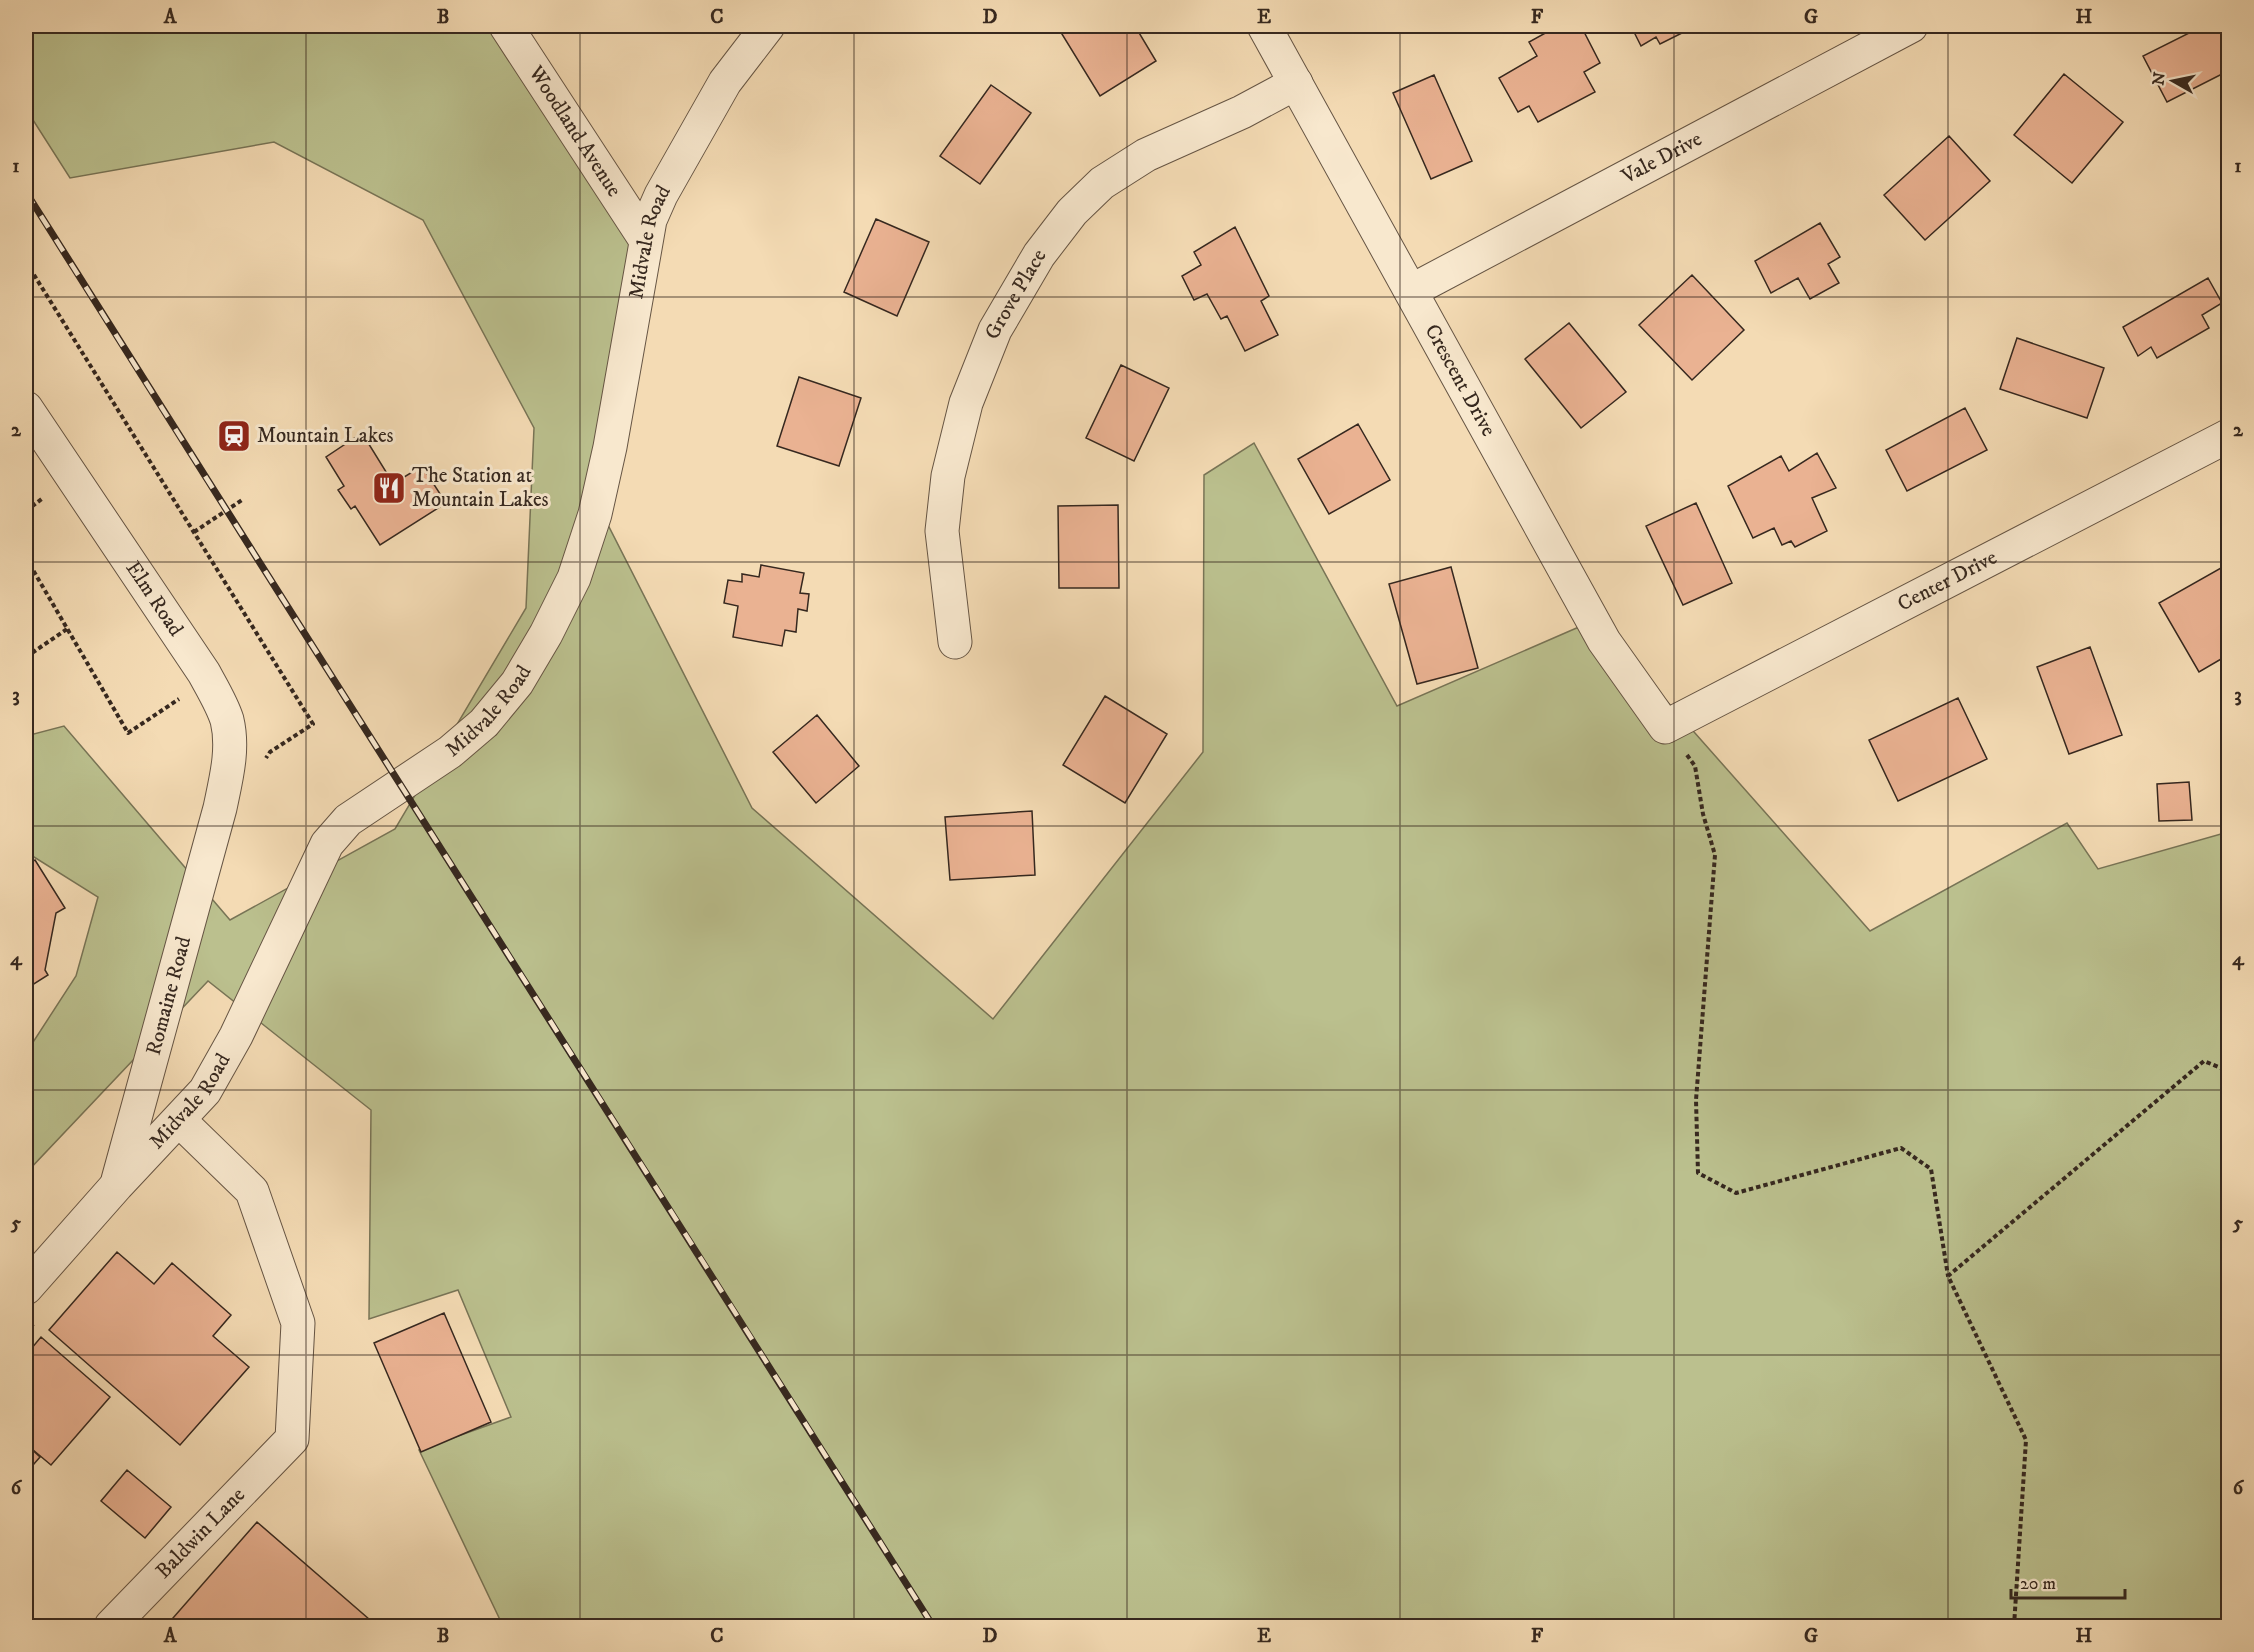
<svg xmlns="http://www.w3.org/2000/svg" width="2254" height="1652" viewBox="0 0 2254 1652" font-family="'IM FELL DW Pica',serif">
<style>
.green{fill:#bbc08e;stroke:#787456;stroke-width:1.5}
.building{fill:#eab292;stroke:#36281f;stroke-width:1.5}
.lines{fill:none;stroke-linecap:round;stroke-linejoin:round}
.street-casing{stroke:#654;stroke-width:35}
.path{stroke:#36281f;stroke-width:4;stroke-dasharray:4.5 3;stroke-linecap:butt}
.street{stroke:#f8e8ce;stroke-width:33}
.rail-casing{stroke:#36281f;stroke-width:7}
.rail{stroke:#f8e8ce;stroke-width:4.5;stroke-dasharray:14;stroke-linecap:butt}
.grid{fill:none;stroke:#36281f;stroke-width:1.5;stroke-opacity:0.55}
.labels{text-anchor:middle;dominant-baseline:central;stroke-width:6;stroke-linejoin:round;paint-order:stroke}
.street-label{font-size:21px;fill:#36281f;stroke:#f8e8ce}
.poi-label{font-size:21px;fill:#36281f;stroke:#f8e8ce;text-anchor:start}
.neatline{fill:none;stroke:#36281f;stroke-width:2}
.grid-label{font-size:20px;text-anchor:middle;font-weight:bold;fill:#36281f}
</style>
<rect width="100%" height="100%" fill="#f4dbb4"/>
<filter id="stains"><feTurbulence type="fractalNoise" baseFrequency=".00333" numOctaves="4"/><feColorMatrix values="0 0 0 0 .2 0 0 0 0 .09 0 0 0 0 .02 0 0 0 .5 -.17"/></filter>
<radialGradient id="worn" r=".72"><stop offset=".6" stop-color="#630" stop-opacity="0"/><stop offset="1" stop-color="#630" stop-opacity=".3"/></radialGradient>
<path class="green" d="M26,26H519L646,221L602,513L752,808L993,1019L1203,752L1204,475L1254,443L1397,706L1595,620L1870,931L2067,823L2098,869L2228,832V1626H503L419,1450L511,1417L458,1290L369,1319L371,1110L208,981L26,1173V1053L76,976L98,897L26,852V736L64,726L230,920L395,829L526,608L534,428L423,220L274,142L70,178L26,109Z"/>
<path class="building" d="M1057,26H1135L1156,61L1100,96Z
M1558,26H1581L1600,63L1584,72L1595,92L1538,122L1529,106L1518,112L1499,78L1537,56L1529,42Z
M1631,26H1696L1660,44L1656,37L1641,46Z
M2203,26H2228V71L2167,102L2143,56Z
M2064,74L2123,122L2072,183L2014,135Z
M1434,75L1472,161L1431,179L1393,93Z
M991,85L1031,113L980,184L940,156Z
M1949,136L1990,181L1925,240L1884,195Z
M876,219L929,242L897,316L844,292Z
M1820,223L1840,257L1828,264L1839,283L1810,299L1798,278L1771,293L1755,261Z
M1235,227L1269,296L1261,301L1278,335L1245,351L1227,316L1221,319L1207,294L1194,300L1182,276L1201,265L1194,252Z
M1692,275L1744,330L1692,380L1639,325Z
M2208,278L2222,303L2202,315L2209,328L2157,358L2151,347L2138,356L2123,327Z
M1569,323L1626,392L1581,428L1525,359Z
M2017,338L2104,368L2087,418L2000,389Z
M1121,365L1169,388L1134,461L1086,438Z
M799,377L861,398L839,466L777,446Z
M1965,408L1987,450L1907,491L1886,450Z
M1358,424L1390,480L1329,514L1298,459Z
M362,433L391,480L398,475L401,479L422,466L446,503L380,545L355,506L351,509L338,490L344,486L326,457Z
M1817,453L1836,488L1812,498L1827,531L1795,547L1791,541L1782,545L1774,528L1753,538L1728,486L1781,456L1789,471Z
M1696,503L1732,583L1683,605L1646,526Z
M1118,505L1119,588H1059L1058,506Z
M2228,564V655L2199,672L2159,603Z
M761,565L804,573L800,593L809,594L807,611L798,609L796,632L785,630L782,646L733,637L738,606L724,603L728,580L742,582V574L759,577Z
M1451,567L1478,668L1417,684L1389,584Z
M2090,647L2122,735L2069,754L2037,667Z
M1105,696L1167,734L1125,803L1063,765Z
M1958,698L1987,759L1898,801L1869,740Z
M817,715L859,766L816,803L773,752Z
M2189,782L2192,820L2159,821L2157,784Z
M1032,811L1035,875L950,880L945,817Z
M35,860L65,908L56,913L45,970L48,975L26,989V866Z
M117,1252L154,1284L172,1263L231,1315L213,1336L249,1367L180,1445L49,1330Z
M444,1313L491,1422L421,1452L374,1343Z
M41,1337L110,1397L51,1465L26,1444V1355Z
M26,1444L40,1457L26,1473Z
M127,1470L171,1507L145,1538L101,1501Z
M257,1522L377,1626H166Z"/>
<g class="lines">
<defs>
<g id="street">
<path id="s1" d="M506,26L645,239"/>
<path id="s2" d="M1264,26L1604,641L1665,727L2228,436"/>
<path id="s3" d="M1411,291L1911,26"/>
<path id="s4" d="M26,408L204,673C212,688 222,704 227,720C234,749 226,779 220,808L118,1180"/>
<path id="s5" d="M955,642L942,531L948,476L966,403L995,330L1039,255L1072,212L1102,183L1146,155L1242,112L1296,83"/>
<path id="s6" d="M26,1288L117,1185L205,1091L236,1036L327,844L348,820L450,752L484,723L517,683L546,634L574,578L595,514L610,447L650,220L661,195L725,82L768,26"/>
<path id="s7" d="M111,1626L292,1439L298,1323L252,1191L179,1120"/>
</g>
</defs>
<use href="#street" class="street-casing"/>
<path class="path" d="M26,262L313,724L270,752L266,758
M26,511L43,498
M194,532L242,500
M26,558L128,733L179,699
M26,657L67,629
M1687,755L1695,766L1703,814L1715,855L1696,1100L1698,1173L1736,1193L1901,1148L1931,1169L1948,1276
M26,1333L33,1324
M2014,1626L2026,1440L1948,1276L2204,1061L2228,1071"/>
<use href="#street" class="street"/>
<defs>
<path id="rail" d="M26,192C327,671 632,1148 933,1626"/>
</defs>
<use href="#rail" class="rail-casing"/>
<use href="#rail" class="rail"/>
</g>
<path class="grid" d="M306,26V1626M580,26V1626M854,26V1626M1127,26V1626M1400,26V1626M1674,26V1626M1948,26V1626M26,297H2228M26,562H2228M26,826H2228M26,1090H2228M26,1355H2228"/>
<defs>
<symbol id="station-square" viewBox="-11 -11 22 22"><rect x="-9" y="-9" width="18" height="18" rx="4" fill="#8f2418" stroke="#f8e8ce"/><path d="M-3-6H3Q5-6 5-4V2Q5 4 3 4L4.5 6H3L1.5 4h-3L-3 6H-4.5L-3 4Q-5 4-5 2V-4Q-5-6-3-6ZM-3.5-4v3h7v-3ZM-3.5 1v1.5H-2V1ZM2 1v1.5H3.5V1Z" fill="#fff"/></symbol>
<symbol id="restaurant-square" viewBox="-11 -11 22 22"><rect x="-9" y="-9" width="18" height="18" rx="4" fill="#8f2418" stroke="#f8e8ce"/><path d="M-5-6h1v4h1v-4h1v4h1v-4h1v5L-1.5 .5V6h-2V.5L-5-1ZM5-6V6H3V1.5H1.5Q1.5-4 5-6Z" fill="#fff"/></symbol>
</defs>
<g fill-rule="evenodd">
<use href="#station-square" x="215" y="417" width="38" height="38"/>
<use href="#restaurant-square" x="370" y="469" width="38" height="38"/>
</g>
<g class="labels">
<g class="street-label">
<text stroke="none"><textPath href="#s1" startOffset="126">Woodland Avenue</textPath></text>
<text stroke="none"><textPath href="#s3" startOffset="284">Vale Drive</textPath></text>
<text stroke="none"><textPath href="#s6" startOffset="1257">Midvale Road</textPath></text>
<text stroke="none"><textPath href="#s5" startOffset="362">Grove Place</textPath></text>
<text stroke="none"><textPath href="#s2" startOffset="405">Crescent Drive</textPath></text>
<text stroke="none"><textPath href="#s2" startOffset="1126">Center Drive</textPath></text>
<text stroke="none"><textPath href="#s4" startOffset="230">Elm Road</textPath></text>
<text stroke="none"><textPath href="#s6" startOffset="753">Midvale Road</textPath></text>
<text transform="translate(169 996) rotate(-75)">Romaine Road</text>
<text stroke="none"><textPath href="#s6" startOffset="249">Midvale Road</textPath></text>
<text stroke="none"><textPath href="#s7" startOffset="129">Baldwin Lane</textPath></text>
</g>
<g class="poi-label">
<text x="257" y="436">Mountain Lakes</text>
<text x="412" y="476">The Station at<tspan x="412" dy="24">Mountain Lakes</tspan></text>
</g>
</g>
<rect width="2254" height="1652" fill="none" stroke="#f4dbb4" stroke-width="66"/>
<g transform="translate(2173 81) rotate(279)" stroke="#f8e8ce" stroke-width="4.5" paint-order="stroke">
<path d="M0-4.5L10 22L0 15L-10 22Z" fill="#36281f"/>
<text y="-9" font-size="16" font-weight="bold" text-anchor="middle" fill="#36281f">N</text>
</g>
<path d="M2011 1589v9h114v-9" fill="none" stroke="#36281f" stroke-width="3"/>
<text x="2020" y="1589" font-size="18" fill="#36281f" stroke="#f8e8ce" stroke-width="4.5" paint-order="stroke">20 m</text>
<rect x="33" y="33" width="2188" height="1586" class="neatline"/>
<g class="grid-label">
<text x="170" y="23">A</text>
<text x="443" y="23">B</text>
<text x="717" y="23">C</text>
<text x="990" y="23">D</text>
<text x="1264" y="23">E</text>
<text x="1537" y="23">F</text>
<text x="1811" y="23">G</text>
<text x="2084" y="23">H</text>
<text x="16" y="172">1</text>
<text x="2238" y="172">1</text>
<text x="16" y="436">2</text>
<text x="2238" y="436">2</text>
<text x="16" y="701">3</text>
<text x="2238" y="701">3</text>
<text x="16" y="965">4</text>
<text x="2238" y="965">4</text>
<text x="16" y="1229">5</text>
<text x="2238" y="1229">5</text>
<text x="16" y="1494">6</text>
<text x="2238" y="1494">6</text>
<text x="170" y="1642">A</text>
<text x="443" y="1642">B</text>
<text x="717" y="1642">C</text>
<text x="990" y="1642">D</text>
<text x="1264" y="1642">E</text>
<text x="1537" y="1642">F</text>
<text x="1811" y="1642">G</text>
<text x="2084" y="1642">H</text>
</g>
<rect width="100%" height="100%" filter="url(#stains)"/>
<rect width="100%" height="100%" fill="url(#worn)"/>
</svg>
